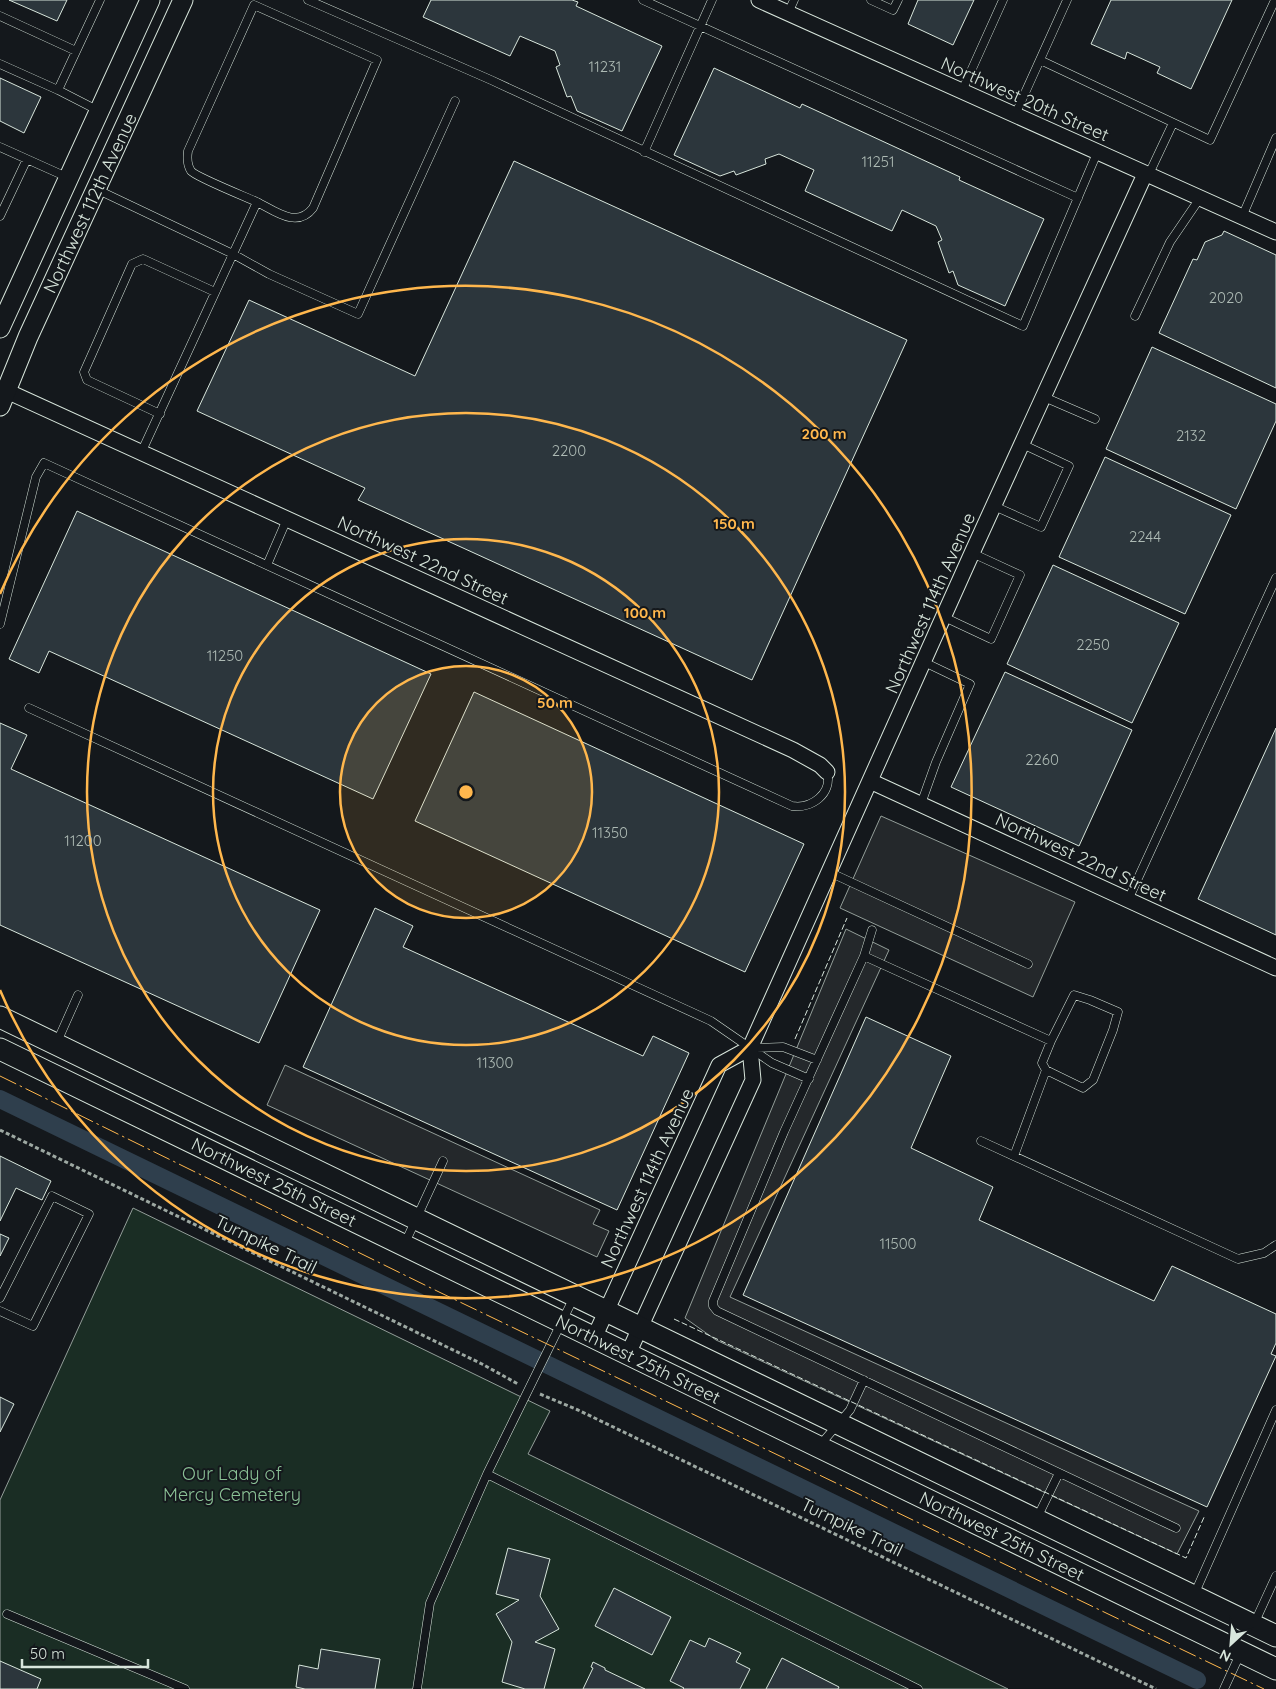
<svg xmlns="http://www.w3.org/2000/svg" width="1276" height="1689" viewBox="0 0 1276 1689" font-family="Quicksand,sans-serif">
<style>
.green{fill:#1a2d24;stroke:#939e99}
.parking{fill:#24282b;stroke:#939e99}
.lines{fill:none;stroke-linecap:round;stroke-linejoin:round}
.canal{stroke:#2f3f4d;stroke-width:18}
.building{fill:#2c363c;stroke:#d8e6dc}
.service-casing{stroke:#d8e6dc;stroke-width:9}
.minor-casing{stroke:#d8e6dc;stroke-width:17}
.tertiary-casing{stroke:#d8e6dc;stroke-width:21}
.secondary-casing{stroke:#d8e6dc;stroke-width:23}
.path{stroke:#9da8a2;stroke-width:3;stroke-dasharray:4 2.5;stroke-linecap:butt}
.service{stroke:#14181c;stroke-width:8}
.minor{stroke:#14181c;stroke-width:15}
.tertiary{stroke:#14181c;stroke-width:19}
.secondary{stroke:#14181c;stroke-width:21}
.fence{stroke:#d8e6dc;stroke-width:1;stroke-dasharray:6 2.5;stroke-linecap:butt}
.power{stroke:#ffb74d;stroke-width:1;stroke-dasharray:18 4 2.5 4;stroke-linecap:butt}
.ring{fill:none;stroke:#ffb74d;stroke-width:2.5}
.labels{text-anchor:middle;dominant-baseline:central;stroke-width:4;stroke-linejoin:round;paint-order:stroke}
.number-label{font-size:15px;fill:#adbab4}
.street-label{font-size:18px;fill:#d8e6dc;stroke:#14181c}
.park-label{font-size:18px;fill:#8ac095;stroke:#14181c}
.centre{fill:#ffb74d;stroke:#14181c;stroke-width:2.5}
.ring-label{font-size:15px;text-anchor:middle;font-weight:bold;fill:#ffb74d;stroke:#14181c;stroke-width:4;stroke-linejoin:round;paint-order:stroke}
</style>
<rect width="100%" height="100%" fill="#14181c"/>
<path class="green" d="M133,1208L550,1411L528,1454L1008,1689H0V1500Z"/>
<path class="parking" d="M881,816L1075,902L1033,997L840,908Z
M846,929L889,950L730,1297L1199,1511L1177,1554L716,1340L685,1318Z
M285,1065L600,1210L593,1224L609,1231L597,1257L267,1105Z"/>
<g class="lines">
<path class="canal" d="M0,1099L1197,1680"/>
</g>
<path class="building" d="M9,0H67L57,21Z
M431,0H572L578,2L576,6L662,46L622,131L577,111L571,96L567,97L556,67L560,65L555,51L520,36L510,56L423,17Z
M918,0H974L953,45L908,24Z
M1111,0H1232L1191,89L1157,73L1160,67L1127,52L1125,59L1091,44Z
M714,68L800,108L802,104L960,177L959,180L1044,219L1005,306L958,285L953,271L949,273L938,242L942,240L936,226L902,210L892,231L805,191L814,170L779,154L765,159L766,164L736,175L734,171L720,176L674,155Z
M0,78L41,97L24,133L0,121Z
M514,161L907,340L752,680L358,500L365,488L197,411L249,300L415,376Z
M1224,231L1276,255V388L1159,333L1193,259L1197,260L1205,242L1222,235Z
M1152,347L1276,404V421L1236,509L1106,449Z
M1105,457L1231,515L1185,614L1059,557Z
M77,511L431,674L373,799L49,651L39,673L9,659Z
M1053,565L1179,623L1132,723L1007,664Z
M1005,672L1132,730L1079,846L951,787Z
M474,692L804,844L745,972L415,821Z
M0,723L27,735L11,769L320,910L259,1043L0,925Z
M1276,728V935L1198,899Z
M375,908L413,926L403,947L643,1056L653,1036L689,1053L617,1210L303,1067Z
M866,1017L951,1056L911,1148L993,1187L979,1220L1154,1301L1172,1266L1276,1314V1343L1271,1354L1276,1356L1207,1507L743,1295Z
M0,1156L51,1181L42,1200L16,1188L0,1221Z
M0,1234L9,1238L0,1256Z
M0,1397L14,1404L0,1432Z
M508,1548L550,1559L540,1596L559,1629L535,1642L555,1649L544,1689H525L502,1682L512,1642L496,1614L519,1600L496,1594Z
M614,1588L671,1617L652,1655L595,1626Z
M709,1638L741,1653L736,1662L750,1669L740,1689H683L684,1688L670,1681L690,1640L705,1647Z
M321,1649L380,1659L375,1689H305L296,1687L299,1665L318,1669Z
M782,1658L839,1687L838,1689H766Z
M0,1661L41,1679L37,1689H0Z
M593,1662L605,1668V1670L645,1689H583L593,1668L591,1667Z"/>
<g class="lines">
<defs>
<path id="service" d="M308,0L491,80L1023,326L1097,153
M643,0L1078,198
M871,0L893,10L898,0
M788,13L794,0
M0,16L76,51
M1040,60L1210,140L1275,0
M0,64L58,90
M962,91L1003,0
M99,111L58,90L100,0
M1015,115L1067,0
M0,147L69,178
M644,152L712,0
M1148,176L1173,123
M96,189L233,254L269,274L358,314L455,101
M0,216L27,159
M1242,217L1276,138
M1135,316L1170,242L1200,198
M1044,397L1095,419
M160,414L87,380L84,372L132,264L143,259L215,292
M141,453L257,202C246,197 196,177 191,171C187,165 187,158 188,151L254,5L377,60L313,208C297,229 275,211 257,202
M994,506L1041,527L1069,466L1022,444
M267,565L287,519
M944,617L991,639L1020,575L972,553
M0,624L36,477L44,463L792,806C811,809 833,794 827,772
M29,708L711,1021L772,1063L809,1079
M921,804L936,762L970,684L924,662
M829,872L1028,964
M1128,900L1276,578
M872,930L864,956L784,1132L713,1301V1306L717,1311L1176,1528
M864,956L1051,1041L1074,995L1090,1000L1118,1012L1113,1030L1093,1080L1083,1088L1046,1070L1014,1156
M57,1042L78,995
M750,1048L783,1047L817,1060
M1046,1070L1042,1063L1051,1041
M981,1141L1238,1259L1264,1253L1276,1245
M405,1243L443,1161
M0,1298L52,1196L89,1214L33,1326L0,1311
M820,1445L850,1410L864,1380
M487,1474L918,1689
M1037,1518L1059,1473
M1194,1595L1276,1410
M7,1614L185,1689
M1254,1624L1276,1576
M417,1689L430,1603L487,1474L574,1297
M1224,1689L1241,1652"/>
<path id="minor" d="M759,0L1276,232
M0,388L793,750L820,765L827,772
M870,781L1276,968
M594,1338L719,1065L750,1048
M628,1354L753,1080L750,1048L972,553L1145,174"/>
<path id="tertiary" d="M0,328L150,0
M0,406L28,337L183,0"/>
<path id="secondary" d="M0,1017L1276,1636
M0,1049L1276,1669"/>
</defs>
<use href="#service" class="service-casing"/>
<use href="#minor" class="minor-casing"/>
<use href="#tertiary" class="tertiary-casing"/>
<use href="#secondary" class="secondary-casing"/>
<path class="path" d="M0,1130L482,1364L518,1384
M540,1394L578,1410L1156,1689"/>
<use href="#service" class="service"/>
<use href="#minor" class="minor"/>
<use href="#tertiary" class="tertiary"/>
<use href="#secondary" class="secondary"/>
<path class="fence" d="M795,1039L847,918
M674,1319L1186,1558L1205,1515"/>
<path class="power" d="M0,1076L437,1291L1264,1689"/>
</g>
<circle cx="466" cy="792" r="126" fill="#ffb74d" fill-opacity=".12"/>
<g class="ring">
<circle cx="466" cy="792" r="126"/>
<circle cx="466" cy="792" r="253"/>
<circle cx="466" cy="792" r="379"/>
<path d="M0 594A506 506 0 1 1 0 990"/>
</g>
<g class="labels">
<g class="number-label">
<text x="605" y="66">11231</text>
<text x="878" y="161">11251</text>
<text x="1226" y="297">2020</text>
<text x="1191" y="435">2132</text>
<text x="569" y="450">2200</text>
<text x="1145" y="536">2244</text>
<text x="1093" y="644">2250</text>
<text x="225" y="655">11250</text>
<text x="1042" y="759">2260</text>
<text x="610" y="832">11350</text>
<text x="83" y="840">11200</text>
<text x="495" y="1062">11300</text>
<text x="898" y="1243">11500</text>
</g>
<g class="street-label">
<text transform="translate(1025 99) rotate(24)">Northwest 20th Street</text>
<text transform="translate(90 203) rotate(-65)">Northwest 112th Avenue</text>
<text transform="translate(423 560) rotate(25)">Northwest 22nd Street</text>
<text transform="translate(930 603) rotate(-66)">Northwest 114th Avenue</text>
<text transform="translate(1081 857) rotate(25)">Northwest 22nd Street</text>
<text transform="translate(647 1178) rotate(-65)">Northwest 114th Avenue</text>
<text transform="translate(274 1182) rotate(26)">Northwest 25th Street</text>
<text transform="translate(266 1244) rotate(26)">Turnpike Trail</text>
<text transform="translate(638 1359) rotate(26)">Northwest 25th Street</text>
<text transform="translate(852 1527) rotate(26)">Turnpike Trail</text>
<text transform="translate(1002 1536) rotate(26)">Northwest 25th Street</text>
</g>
<g class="park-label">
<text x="232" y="1473">Our Lady of<tspan x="232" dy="21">Mercy Cemetery</tspan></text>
</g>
</g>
<circle cx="466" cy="792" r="8" class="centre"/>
<g class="ring-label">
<text x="824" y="439">200 m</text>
<text x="734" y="529">150 m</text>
<text x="645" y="618">100 m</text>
<text x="555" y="708">50 m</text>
</g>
<g transform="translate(1231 1644) rotate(206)" stroke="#14181c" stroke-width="4" paint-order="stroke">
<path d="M0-4L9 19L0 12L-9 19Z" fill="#d8e6dc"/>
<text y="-8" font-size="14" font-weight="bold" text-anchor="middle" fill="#d8e6dc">N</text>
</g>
<path d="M22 1659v8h126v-8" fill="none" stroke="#d8e6dc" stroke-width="2.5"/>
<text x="30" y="1659" font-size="15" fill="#d8e6dc" stroke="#14181c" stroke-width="4" paint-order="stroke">50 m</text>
</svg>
